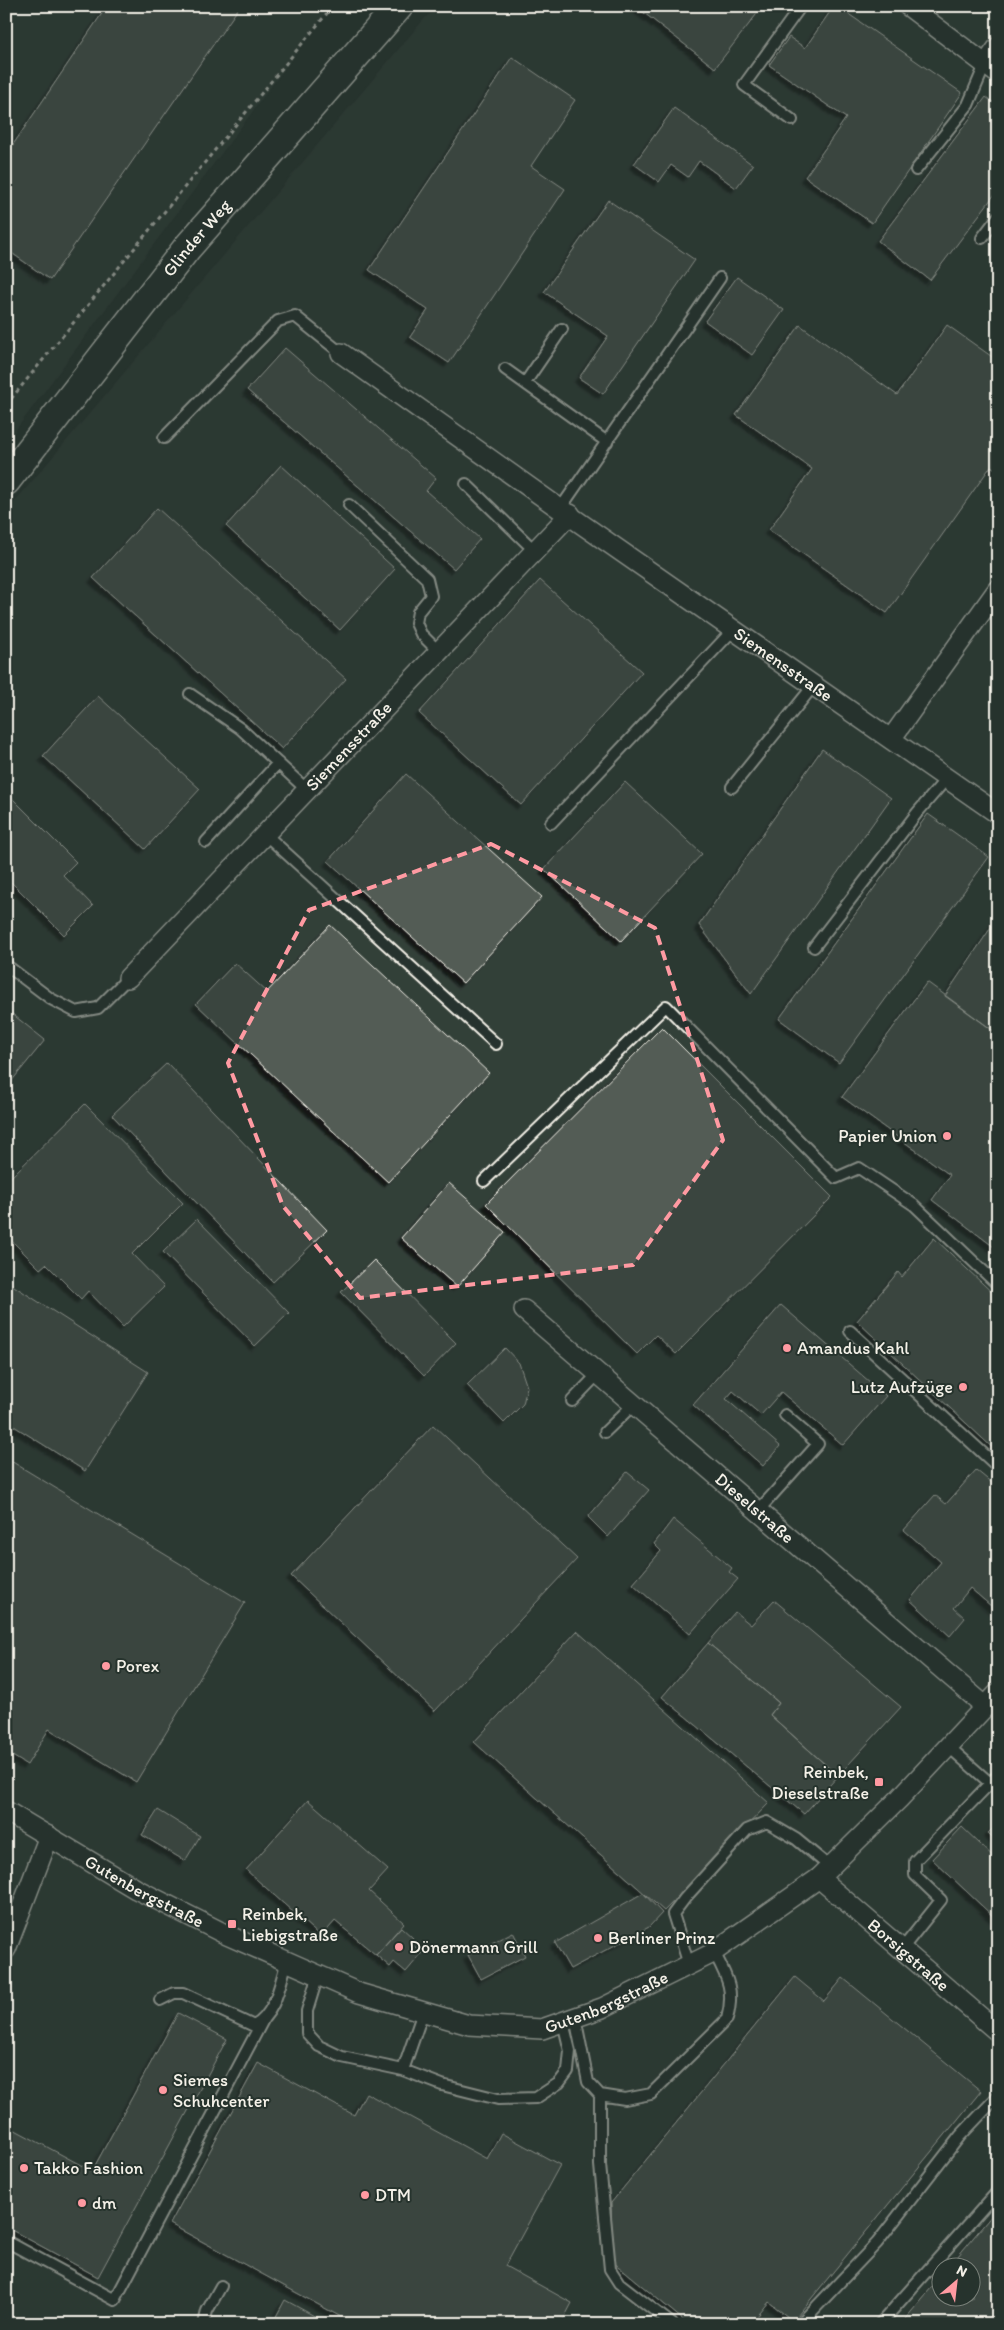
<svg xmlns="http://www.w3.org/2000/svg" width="1004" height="2330" viewBox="0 0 1004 2330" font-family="Itim,sans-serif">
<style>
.built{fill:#333f39;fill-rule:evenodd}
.building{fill:#525c55;stroke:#f4f1e8;filter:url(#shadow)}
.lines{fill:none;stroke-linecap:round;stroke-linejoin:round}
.service-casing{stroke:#f4f1e8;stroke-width:14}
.minor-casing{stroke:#f4f1e8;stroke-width:22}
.secondary-casing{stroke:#f4f1e8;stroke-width:31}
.path{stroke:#f4f1e8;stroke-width:3;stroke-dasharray:4 4;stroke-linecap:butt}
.service{stroke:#26332d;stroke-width:10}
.minor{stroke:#26332d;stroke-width:19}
.secondary{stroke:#26332d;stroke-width:28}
.marked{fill:none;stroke:#ff9aa2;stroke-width:4;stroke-dasharray:10 6;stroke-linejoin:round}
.poi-dot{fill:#ff9aa2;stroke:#26332d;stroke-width:2}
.labels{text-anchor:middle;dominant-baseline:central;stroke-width:4;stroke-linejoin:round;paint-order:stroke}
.street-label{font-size:18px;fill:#f4f1e8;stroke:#26332d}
.poi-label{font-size:18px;fill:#f4f1e8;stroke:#26332d;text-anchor:start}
</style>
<defs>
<filter id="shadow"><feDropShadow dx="-4.5" dy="4.5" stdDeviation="1" flood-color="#0009"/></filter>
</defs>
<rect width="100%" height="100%" fill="#26332d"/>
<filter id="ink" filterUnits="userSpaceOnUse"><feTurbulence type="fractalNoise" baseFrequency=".02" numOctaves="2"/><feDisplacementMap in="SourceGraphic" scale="10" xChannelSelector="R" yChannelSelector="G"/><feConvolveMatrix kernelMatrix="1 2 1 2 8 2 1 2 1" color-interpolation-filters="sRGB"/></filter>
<g filter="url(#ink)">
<path class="built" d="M6,6H331L6,443Z
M440,6H998V2324H6V512L425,18ZM942,2268H972V2298H942Z"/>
<path class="building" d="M107,6H240L50,280L6,249V155Z
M640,6H763L715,68L639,9Z
M834,6H837L962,93L872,223L805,177L846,118L769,65L789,37L805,48Z
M512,57L575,100L531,166L565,189L449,363L410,337L428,310L369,270Z
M986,97L998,106V190L930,280L878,241Z
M674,108L753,165L736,188L699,161L688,177L671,165L659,182L634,164Z
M608,200L695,260L603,394L579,378L608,336L544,292Z
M737,277L784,310L752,355L705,321Z
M800,325L897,395L947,325L998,361V471L991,466L887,613L769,530L812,469L736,415Z
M285,348L436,478L426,491L480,539L454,569L247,390Z
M281,465L395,569L340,630L226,526Z
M157,508L346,679L282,749L93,578Z
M540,580L642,672L521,805L419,713Z
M98,696L200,789L145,849L43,756Z
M822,749L891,798L751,994L699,925Z
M406,774L542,897L463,983L328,861Z
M625,782L702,854L621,941L544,869Z
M6,792L76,862L63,875L93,906L64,935L6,877Z
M928,814L989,857L839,1063L779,1019Z
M996,920L998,921V1034L945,996Z
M330,925L489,1073L388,1182L196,1004L235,963L267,992Z
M927,982L998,1034V1250L932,1200L950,1175L842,1097Z
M6,1009L45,1040L6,1088Z
M662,1027L832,1197L676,1354L656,1335L637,1354L486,1204Z
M167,1063L327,1230L273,1282L112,1115Z
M85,1104L183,1203L132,1254L164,1287L123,1327L88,1291L81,1299L46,1264L40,1269L6,1235V1182Z
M449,1183L505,1232L457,1287L401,1238Z
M197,1219L289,1313L255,1346L163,1252Z
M934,1238L998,1298V1453L857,1321L898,1272L902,1277Z
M374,1260L456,1343L424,1376L341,1292Z
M6,1281L148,1372L85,1471L6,1421Z
M781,1305L886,1396L843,1445L781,1392L761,1415L733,1391L726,1399L780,1446L763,1466L693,1405Z
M505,1348L519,1363L527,1387L523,1404L504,1423L467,1385Z
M433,1425L577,1559L435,1711L291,1576Z
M6,1458L245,1603L136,1782L49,1729L27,1765L6,1752Z
M976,1470L998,1488V1612L970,1588L954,1608L965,1618L950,1636L910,1600L941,1562L904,1530L935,1495L946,1504Z
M627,1472L649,1490L608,1537L588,1517Z
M673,1519L732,1568L729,1572L738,1579L690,1634L633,1584L661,1551L654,1544Z
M774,1600L901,1707L838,1776L770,1715L779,1703L708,1643L735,1612L751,1625Z
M577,1631L769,1803L664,1911L474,1742Z
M708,1643L779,1703L770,1715L838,1776L804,1814L662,1697Z
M308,1800L388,1870L369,1891L404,1923L376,1955L335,1921L321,1937L246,1870Z
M158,1810L200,1836L185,1861L142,1835Z
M998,1823V1842L988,1833Z
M962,1827L998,1861V1921L932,1859Z
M643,1893L662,1913L649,1927L570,1969L555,1943Z
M401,1927L413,1938L410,1942L422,1953L406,1972L394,1962L390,1967L376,1955Z
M513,1932L525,1956L481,1979L468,1955Z
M795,1977L824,2001L843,1978L981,2091L793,2321L769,2302L751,2324H688L613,2262L611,2203Z
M178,2013L227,2039L98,2277L6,2227V2125L92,2171Z
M258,2063L354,2115L366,2093L487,2159L501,2133L560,2165L505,2266L572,2303L561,2324H354L170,2224Z
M998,2208V2324H901L942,2275V2298H972V2268H948Z
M285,2300L329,2324H272Z
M6,2315L22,2324H6Z"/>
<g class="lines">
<defs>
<path id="service" d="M792,120L744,85L801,6
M916,170L968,105L985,65
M982,238L998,217
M505,369L607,442
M525,383L562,329
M164,438L278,321L295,316L341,353
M466,484L535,551
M349,505L427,579L431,596L418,612L416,623L421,634L439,652
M560,509L720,278
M190,694L241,729L307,790
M732,787L814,685
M551,823L734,629
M265,834L496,1044
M206,842L278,763
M814,947L917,813L947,778
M6,965L51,999L76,1012L98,1008L128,978
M484,1181L666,1006L836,1178L859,1168L914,1205L998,1285
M850,1331L998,1467
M572,1401L598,1374
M605,1432L634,1404
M758,1511L818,1444L785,1415
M948,1746L990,1783
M902,1949L941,1900L915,1875V1861L998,1775
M689,1965L673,1914L685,1898L747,1830L767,1822L796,1839L830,1867
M318,1975L307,2011V2033L319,2046L342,2057L403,2070L442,2085L498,2099L536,2098L559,2083L568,2071L570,2051L563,2022
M160,2000L174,1993H183L254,2026C276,2014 280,1983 287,1961
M575,2017L588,2082L600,2095L625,2099L651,2094L727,2019C735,1990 727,1977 714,1952
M403,2070L423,2012
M600,2095V2165L610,2269L619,2283L672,2324
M6,2241L115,2300L263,2020
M204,2324L207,2311L221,2286
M800,2324L877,2243L960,2136L998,2096
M880,2324L998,2191"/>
<g id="minor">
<path d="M908,6L998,74"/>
<path d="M985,65L998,47"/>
<path id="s1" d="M341,353L560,509L998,814"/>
<path d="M891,739L998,589"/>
<path id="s2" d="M128,978L570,514"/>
<path id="s3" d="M524,1310L985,1706"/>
<path id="s4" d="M6,1811L136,1889L227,1935L359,1993L469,2025L542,2029L602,2008L709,1955L819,1878L899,1799L998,1693"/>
<path id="s5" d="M819,1878L998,2032"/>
<path d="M6,1949L49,1836"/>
</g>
<g id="secondary">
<path id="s6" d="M6,481L187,248L399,6"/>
</g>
</defs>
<use href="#service" class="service-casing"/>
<use href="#minor" class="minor-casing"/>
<use href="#secondary" class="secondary-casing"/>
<path class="path" d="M6,405L333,6"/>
<use href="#service" class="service"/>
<use href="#minor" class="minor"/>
<use href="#secondary" class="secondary"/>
</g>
</g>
<path d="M0 0H1004V2330H0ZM491,844L655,928L723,1140L633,1265L360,1298L283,1206L228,1063L309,910Z" fill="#26332d" fill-opacity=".55" fill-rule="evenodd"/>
<path class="marked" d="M491,844L655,928L723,1140L633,1265L360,1298L283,1206L228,1063L309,910Z"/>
<g class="poi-dot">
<circle cx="947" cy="1136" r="5"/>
<circle cx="787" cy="1348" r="5"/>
<circle cx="963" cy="1387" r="5"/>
<circle cx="106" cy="1666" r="5"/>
<rect x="874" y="1777" width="10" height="10" rx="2.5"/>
<rect x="227" y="1919" width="10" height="10" rx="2.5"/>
<circle cx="598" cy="1938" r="5"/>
<circle cx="399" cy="1947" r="5"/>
<circle cx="163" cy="2090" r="5"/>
<circle cx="24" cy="2168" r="5"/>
<circle cx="365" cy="2195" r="5"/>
<circle cx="82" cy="2203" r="5"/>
</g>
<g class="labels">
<g class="street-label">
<text stroke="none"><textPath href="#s6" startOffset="309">Glinder Weg</textPath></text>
<text stroke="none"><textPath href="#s1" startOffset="541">Siemensstraße</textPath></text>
<text stroke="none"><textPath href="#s2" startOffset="320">Siemensstraße</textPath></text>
<text stroke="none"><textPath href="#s3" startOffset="304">Dieselstraße</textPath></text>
<text stroke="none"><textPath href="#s4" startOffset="160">Gutenbergstraße</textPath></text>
<text stroke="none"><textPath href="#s5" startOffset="118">Borsigstraße</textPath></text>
<text stroke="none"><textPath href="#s4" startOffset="655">Gutenbergstraße</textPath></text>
</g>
<g class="poi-label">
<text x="937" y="1136" text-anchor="end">Papier Union</text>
<text x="797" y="1348">Amandus Kahl</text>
<text x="953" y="1387" text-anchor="end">Lutz Aufzüge</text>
<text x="116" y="1666">Porex</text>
<text x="869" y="1772" text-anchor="end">Reinbek,<tspan x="869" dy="21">Dieselstraße</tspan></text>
<text x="242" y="1914">Reinbek,<tspan x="242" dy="21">Liebigstraße</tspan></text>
<text x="608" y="1938">Berliner Prinz</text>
<text x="409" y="1947">Dönermann Grill</text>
<text x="173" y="2080">Siemes<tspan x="173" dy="21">Schuhcenter</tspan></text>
<text x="34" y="2168">Takko Fashion</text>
<text x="375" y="2195">DTM</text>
<text x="92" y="2203">dm</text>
</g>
</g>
<rect width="1004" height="2330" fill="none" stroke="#26332d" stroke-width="25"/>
<rect x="12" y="12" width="979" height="2305" fill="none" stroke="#f4f1e8" stroke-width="2" filter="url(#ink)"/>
<g transform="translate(956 2282) rotate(28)"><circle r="24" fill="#26332d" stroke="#787f78"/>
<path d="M0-4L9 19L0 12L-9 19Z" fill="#ff9aa2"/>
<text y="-8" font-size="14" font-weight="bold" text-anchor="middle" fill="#f4f1e8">N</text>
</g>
</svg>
